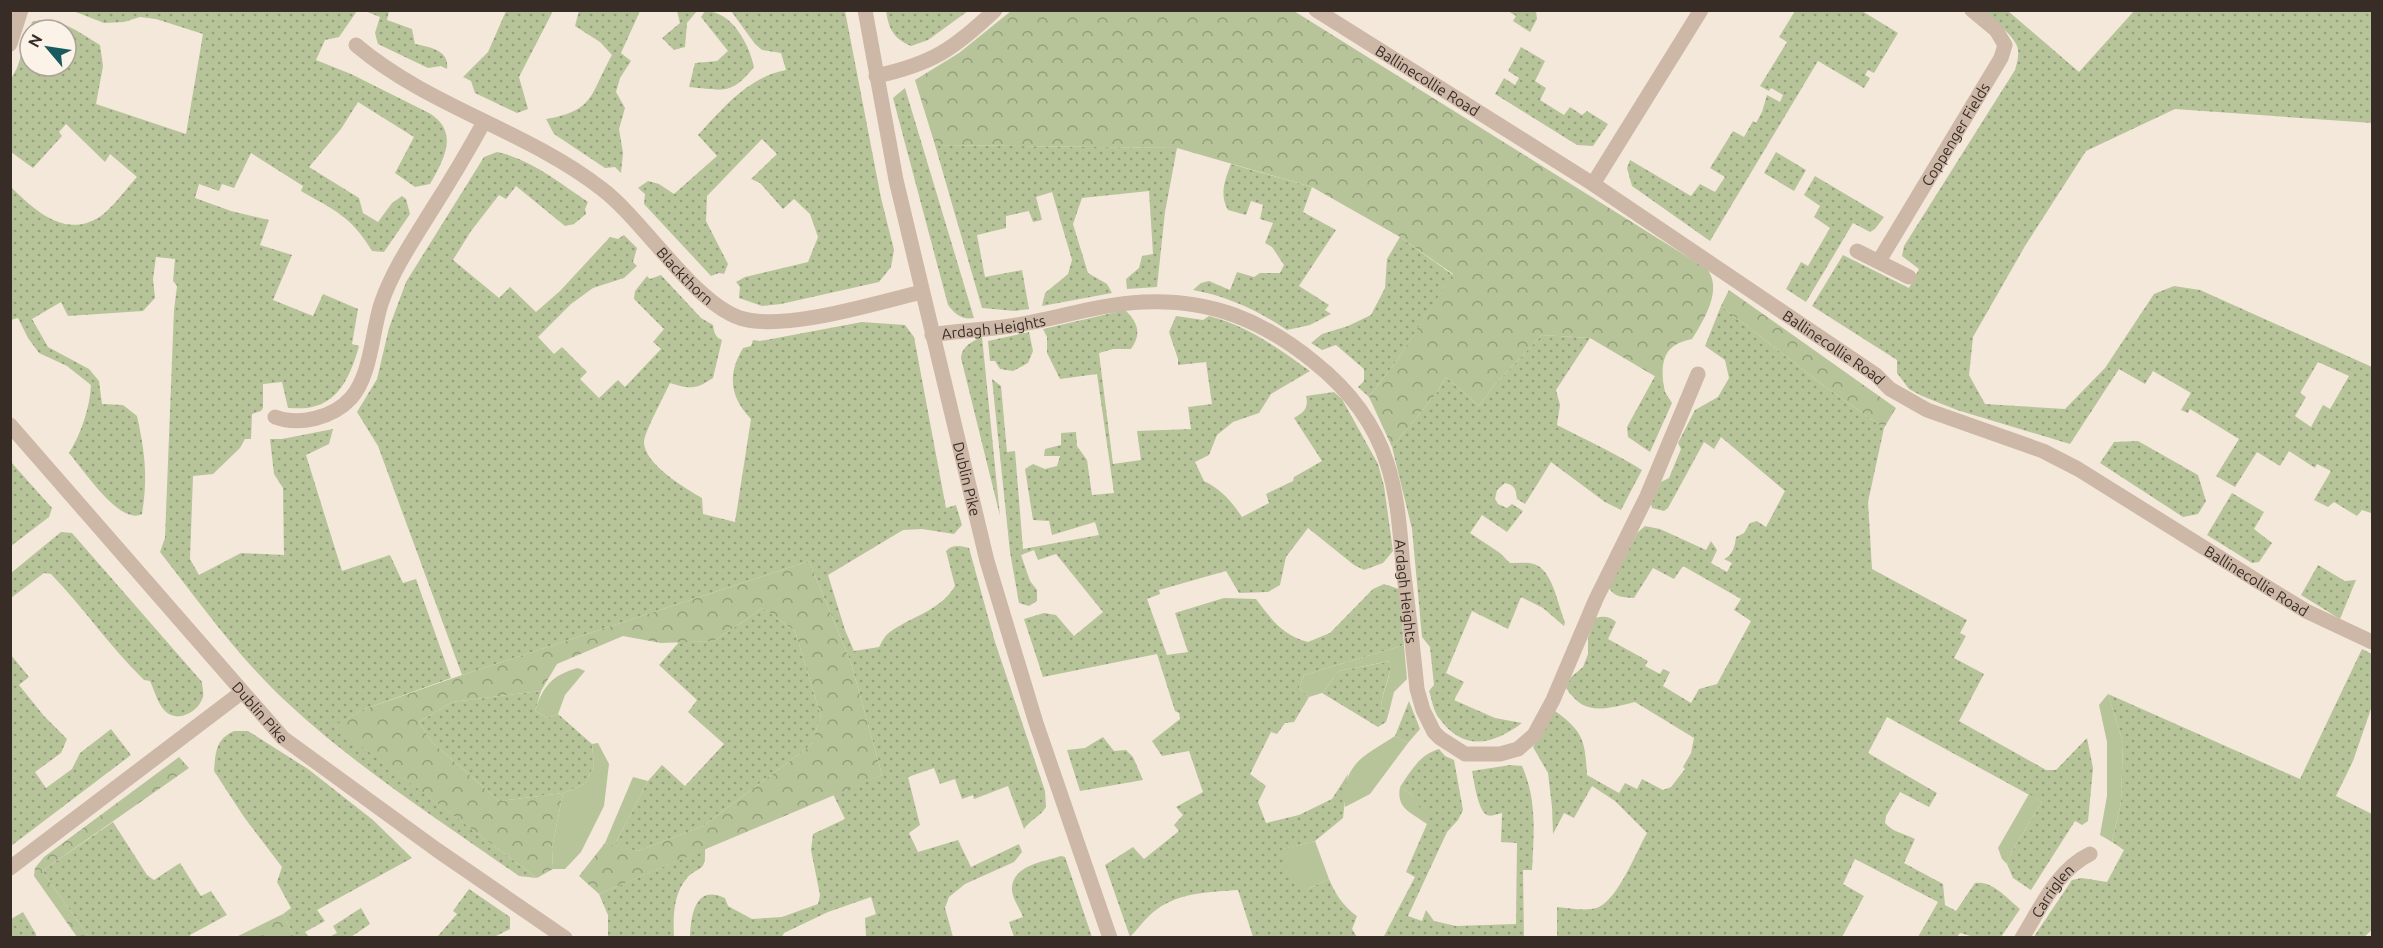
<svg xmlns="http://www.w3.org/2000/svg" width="2383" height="948" viewBox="0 0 2383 948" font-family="Ubuntu,sans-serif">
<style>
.grass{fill:url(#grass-dots);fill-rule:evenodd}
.forest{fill:url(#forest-crowns)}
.garden{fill:#b7c499}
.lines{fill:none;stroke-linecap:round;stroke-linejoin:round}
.minor{stroke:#cdb7a6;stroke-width:15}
.tertiary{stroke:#cdb7a6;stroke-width:15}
.labels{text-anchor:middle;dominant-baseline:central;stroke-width:4.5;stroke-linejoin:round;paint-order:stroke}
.street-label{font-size:15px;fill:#382c27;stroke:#fbf2e8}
</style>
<defs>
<pattern id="grass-dots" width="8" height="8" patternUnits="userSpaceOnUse" patternTransform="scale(1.5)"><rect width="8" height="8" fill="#b7c499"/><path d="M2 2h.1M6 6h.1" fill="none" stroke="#969f7d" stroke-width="1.8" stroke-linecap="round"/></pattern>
<pattern id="forest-crowns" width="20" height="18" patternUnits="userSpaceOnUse" patternTransform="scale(1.5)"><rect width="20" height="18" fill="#b7c499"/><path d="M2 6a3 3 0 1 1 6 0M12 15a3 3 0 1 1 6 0" fill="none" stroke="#969f7d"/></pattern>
</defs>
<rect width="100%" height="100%" fill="#f4e8db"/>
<path class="grass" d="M73,11H357L339,37L325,40L316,60L351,74L429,113C460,132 444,159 430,184L415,187L395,173L414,137L358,102L341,129L309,167L359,198L363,213L378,222L392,203L402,196L406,199L410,214L384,252L372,251C352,217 334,210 301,191L303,186L251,153L234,188L222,184L219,191L199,184L195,198L231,211L269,220L260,245L292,255L273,300L313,316L323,294L358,309L352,344L359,346C352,371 341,401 312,407C305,409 296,408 288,408L282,382L263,384V408L261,411L252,414L251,439H245L240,448L213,474L193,476L190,559L199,575L241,553L284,555L283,488L274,474L270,439H282L333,429L329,444L306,455L342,571L390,555L403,583L416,579L451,678L362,710L335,726L537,878L519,876C436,818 345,760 273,689C231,647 196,598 160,552L165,538L174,310L177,286L173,281L175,259L156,257L153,279L155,298L143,311L68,316L61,302L32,319L48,347L89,369L99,381L102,404L123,405L137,416C145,453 148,476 142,514C120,526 83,469 69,453C81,434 90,407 91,385L67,366L39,353L28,338L18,318L11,320L10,186C34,210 64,238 98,218C111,210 126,189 137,177L110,154L105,162L66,124L59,132L62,136L33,168L11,152V79L17,68L32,22C56,14 80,33 100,45L103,66L96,104L186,134L203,34L156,19L140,17L124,22L104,23ZM30,30H66V66H30Z
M365,11H389L387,20L412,29L415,44C429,47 450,50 447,69L441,66L428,68L378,44L375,33L380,17Z
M506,11H553L519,77L528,109L517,113L475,93L471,81L463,77L488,52Z
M579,11H640L621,53L631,61L620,78L616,92L625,108L619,129L623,153L621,173L615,167L605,168L554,134L546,119C595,111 590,94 612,55L600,42L575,26Z
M677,11H697L687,23L685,47L674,50L662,38L680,23Z
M705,11C732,11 749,44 754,67C731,96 723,90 689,87L695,63L717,61L728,51L701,17Z
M731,11H845L881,198L894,250L891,267L879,282L781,304L762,306L739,298L740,287L736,282L745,277L808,262L818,237L810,214L794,199L783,209L760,183L751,179L777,154L762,139L707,196L706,221L728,264L724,274L719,273L711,276L644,204L645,194L638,188L648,181L659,184L674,194L717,156L698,135C723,108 748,77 786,70L781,53L762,50L755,44Z
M886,11V10L968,11L928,40L911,46C893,38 889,29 886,11Z
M1508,11H1536L1537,19L1530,32L1513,21L1516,16Z
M1795,11H1862L1898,33L1874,73L1868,70L1865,75L1870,78L1864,88L1818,61L1710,241L1632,186L1627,168L1630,160L1691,196L1700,184L1715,192L1725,177L1710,168L1733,131L1744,137L1753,121L1756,123L1762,112L1767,95L1780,102L1783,95L1771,88L1769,91L1760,86L1787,42L1779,37Z
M1983,11H2008L2079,72L2134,11H2372V123L2175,109L2086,151L2025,246L1973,337L1969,375L1985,404L2065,409L2105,368L2154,294L2174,286L2200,290L2372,367V509L2371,513L2362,510L2357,516L2334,502L2328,507L2314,500L2331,471L2317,464L2315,468L2289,451L2280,466L2257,452L2235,487L2216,476L2239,439L2190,409L2188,413L2181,410L2191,393L2153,371L2145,384L2119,369L2070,444L1957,410L1922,396L1909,389L1897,373V360L1812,306L1843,255L1909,288L1919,269L1902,256L1904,246L2015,70C2017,63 2020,53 2017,46C2013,35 1992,18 1983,11ZM2318,362L2349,376L2330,409L2323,405L2311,427L2295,416L2306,397L2300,393Z
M1521,47L1545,61L1535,81L1546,88L1540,100L1564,115L1570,107L1582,115L1587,111L1608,124L1593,146L1577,145L1495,94L1504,78L1515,85L1519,78L1508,71Z
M905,88L974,318C962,320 955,314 948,305L893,98Z
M935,145L1177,148L1165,212L1157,287L1127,289L1126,279L1139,268L1142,256L1153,254L1149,191L1082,198L1073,224L1088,273L1107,284L1112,293L1042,306L1045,293L1068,274L1072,260L1052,192L1036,197L1042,220L1033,222L1029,211L1006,216V228L977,235L985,277L1022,270L1029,309L1015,311L982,308Z
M497,152C531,159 560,183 588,202L585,209L586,214L574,224L565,226L516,186L506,199L499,195L471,231L453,260L499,298L510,287L536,312L560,291L610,237L618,239L624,235L637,248L633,262L637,266L624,278L593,288L571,304L538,337L554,354L562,347L587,372L580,379L599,398L618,380L625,387L661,349L653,342L664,329L634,299L635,291L647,276L650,279L661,275L701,318L713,325C714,332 715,337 722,340L713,378C695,390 690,389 670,383C665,394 644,433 644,442C644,464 685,488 702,498L703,514L735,522L751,419C730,397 727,375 743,348L751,346L753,340L760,341L862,322L905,325L914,337L946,508L956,505L962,525L954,534L922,529L903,530L828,575L845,630L854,651L879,647C882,642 885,635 890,632C912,616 940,611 955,586L946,551C953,544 960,546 969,548L995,642L1045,791L1046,807C1040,817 1031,819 1024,829L1008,786L974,799L973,795L962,799L955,779L940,784L934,768L908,777L920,825L909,833L918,852L958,840L971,867L1019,844L1022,852L1014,862L965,884L949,897L945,908L953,937H866L865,918L876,914L871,897L828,912L784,933L782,937H690C691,915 695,884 725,898L728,906L752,919L782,917L818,904L820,895L811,850L813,834L845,819L833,794L882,775L851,663L809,561L462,675L378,446L357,412L377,379L389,328L406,282L484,157Z
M1776,152L1806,170L1794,191L1764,173Z
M1231,164L1312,187L1303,212L1336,230L1299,286L1329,305L1325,310L1331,314L1310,325L1287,330C1259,311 1227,296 1193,290L1201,283L1209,281L1230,290L1237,272L1254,277L1260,273H1280L1284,265L1272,247L1265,243L1273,223L1260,219L1263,205L1251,201L1246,215L1228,210C1219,194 1225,180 1231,164Z
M1815,176L1884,217L1875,229L1870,232L1853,223L1806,302L1786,289L1801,262L1808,266L1830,228L1814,217L1820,206L1804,195Z
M1400,237L1453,275L1395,363L1369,397L1358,387L1364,381V369L1336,345L1322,350L1311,343L1322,334L1348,326L1371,315L1385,288L1387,259Z
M1721,306L1824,386L1884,428L1868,502L1872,569L1967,620L1960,633L1966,636L1954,658L1984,674L1959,721L2046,770H2056L2087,738L2093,768L2088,821L2082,825L2075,821L2031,890L2013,878L2007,864L2012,851L2042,802L1887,717L1868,753L1937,793L1929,807L1900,792L1886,816L1885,823C1894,833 1904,833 1915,839L1904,863L1943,884L1945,905L1956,911L1975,883C1992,880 2007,898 2020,909L2001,937H1974L1960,933L1957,937H1918L1938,902L1855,859L1843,884L1864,896L1842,937H1557V907C1570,908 1587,912 1599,907C1619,897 1636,852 1647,833L1615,801L1592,786L1574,818L1564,813L1553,834L1552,807L1548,773L1533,747L1555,711C1584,732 1585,741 1587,775L1619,793L1625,783L1637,789L1642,779L1663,790L1671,787L1685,769L1683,767L1691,753L1694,738L1635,702C1605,709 1585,717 1566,688L1571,677L1583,667L1588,654V638L1595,618C1604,616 1609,616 1616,622L1608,639L1648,661L1645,666L1660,674L1663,669L1670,672L1663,686L1691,703L1699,689L1717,684L1751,621L1734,610L1741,599L1683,566L1674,579L1653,568L1634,598C1624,597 1615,598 1609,588L1637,533L1645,526L1660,529L1706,550L1711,541L1717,550L1711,563L1727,572L1732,563L1724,559C1733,555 1735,546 1736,537L1744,533L1750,523L1757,521L1766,527L1785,491L1721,437L1714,449L1704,442L1668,508L1664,511L1652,508L1651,504L1661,482L1669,478L1681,449L1678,443L1695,410L1718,397L1729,378L1725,360L1705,346Z
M1125,310C1138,322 1142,334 1131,349H1113L1099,353L1113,464L1141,460L1137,431L1191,429L1188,407L1212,404L1206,362L1178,365V359L1169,332L1176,316L1203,320L1209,316C1248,326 1278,348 1310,371L1271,394L1259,413L1233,422L1217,435L1209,455L1195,462L1204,481C1221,489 1232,502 1242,517L1269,503L1266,494L1293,481L1294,477L1322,461L1294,418C1304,412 1309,408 1306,396L1334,392L1342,399L1378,464L1384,486L1393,551L1383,563L1364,570L1354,565L1308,528L1286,557L1280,585L1268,592L1239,593L1226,571L1159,590L1160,594L1147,599L1167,655L1188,652L1175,613L1224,598L1256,599C1273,621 1281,634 1308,642L1330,633L1373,589L1384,584L1399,589L1404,645L1304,675L1299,688L1309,697L1294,722L1285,723L1277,734L1271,732L1250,774L1266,786L1258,802L1266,823L1299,815L1332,799L1348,774L1343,818L1315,841L1283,849L1308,889L1329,879C1335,894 1344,907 1357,916L1352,929L1357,937H1253L1238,890C1210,892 1180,892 1156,910C1146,917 1139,928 1130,937L1105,865L1133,847L1144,859L1179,831L1174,825L1183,815L1176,807L1203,792L1189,751L1162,756L1152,741L1180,719L1179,713L1175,711L1157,654L1043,677L1024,619L1044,613L1056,615L1074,636L1103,612L1056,554L1038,560L1034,550L1021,555L1030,581L1037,590V601L1029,606L1019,603L1010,552L992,379L1001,386L1007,452L1015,451L1023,549L1099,535L1095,522L1052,535L1049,521L1033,520L1025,469L1033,464L1045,469L1057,466L1060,456H1044L1045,449L1061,445V433L1076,432L1077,446L1087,460L1092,495L1114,493L1097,374L1060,379L1047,353V337L1043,329Z
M1029,332L1033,351L1028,363L1013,371L1000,369L995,361H990L988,341Z
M1542,335L1590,338L1556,390L1560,405L1557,425C1586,440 1615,453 1642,470L1621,510L1605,502L1551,462L1525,504L1517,499C1516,490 1515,485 1505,483L1497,490L1495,499L1498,504L1507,508L1512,504L1523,511L1507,532L1482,515L1470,533L1500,553L1510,563C1517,563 1527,562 1534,564C1553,570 1558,606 1565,622L1564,626L1543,608L1521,597L1508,629L1472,611L1446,673L1464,682L1454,700L1495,718L1522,723C1493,745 1463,752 1439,718C1433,711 1432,699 1429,691L1434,685L1430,647L1422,637L1412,529L1392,447L1436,394L1446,377L1479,406L1496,383Z
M982,337L1000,516L961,358C962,346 971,342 982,337Z
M1655,376L1663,381L1665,392L1672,403L1650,452L1628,437L1627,427Z
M2138,441L2198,475L2206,501L2198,514L2183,517L2100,463L2114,442Z
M11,462L52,508L49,517L11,546Z
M2232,493L2264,512L2254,529L2272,543L2259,562L2252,563L2207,535Z
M61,532L72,533L202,682C202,686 204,693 203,697C198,713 177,723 165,711C158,704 154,690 150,681L144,680C110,647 84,608 51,574L44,573L11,598V573Z
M2318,565L2345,581L2356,580L2340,619L2301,595Z
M763,608L795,631L821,716L811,745L703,826L638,851L614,846L648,781L662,765L685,786L724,744L688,712L697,700L659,665L679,642L714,641Z
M2362,649L2372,654V706L2353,761L2336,796L2372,814V930L2364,937L2033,938L2072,880L2082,878L2107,882L2124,850L2112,842L2121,802L2123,743L2108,694L2300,779Z
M11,655L29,677L19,685L44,716L67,739L61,753L35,772L46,788L72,769L80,753L111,729L131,755L11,846Z
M1391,661C1391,677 1382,690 1381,707L1389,712L1386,722L1378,727L1322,693L1339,671Z
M541,691L535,711L547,718L558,714L592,744L594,766L585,784L563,793L499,801L432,742L419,722L452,702Z
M1409,701L1420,729L1408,743L1395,736Z
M234,731H248L308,769L373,820L412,858L317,910L325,921L305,932L309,937H294L283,914L291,908L277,882L282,867L244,817L214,771C216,752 215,740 234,731Z
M1103,737L1114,751L1126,750L1133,757L1143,780L1080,791L1067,750L1085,748Z
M1439,749L1445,756L1454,760L1463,810L1458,820L1447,832L1408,916L1422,921L1426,910L1434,921L1456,926L1516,924L1517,843L1501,842L1502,813C1497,814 1492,817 1487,815C1478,811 1474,781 1472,771L1510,765L1522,766C1537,800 1534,832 1532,870H1523L1524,937L1383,938L1415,877L1406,872L1427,824L1412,795L1400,787C1411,771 1419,755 1439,749Z
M113,822L147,875L154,880L180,863L201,896L211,891L227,915L190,935L191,937H89L42,871Z
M705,849C706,874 699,865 687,878C673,894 673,918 674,937H608V915L599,894Z
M1061,856L1065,857L1092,937H1014L1009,922L1023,917C1020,909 1012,898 1012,889C1012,865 1044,862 1061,856Z
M469,889L510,917V929L494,937H437L457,914L453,911Z
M361,908L370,924L351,937H329L337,933L333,926Z
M23,912L36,934V937H11V919Z"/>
<path class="forest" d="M1011,11H1294L1707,269C1723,289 1704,320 1692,339C1667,344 1661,357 1663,381L1590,338L1542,335L1496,383L1479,406L1446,377L1436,394L1392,447L1369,397L1395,363L1453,274L1400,237L1312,187L1177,148L935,145L915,80L959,53Z
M1729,290L1896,408L1884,428L1824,386L1721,306Z
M809,561L851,663L882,775L599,894L579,876L605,843L638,851L703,826L811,745L821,716L795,631L763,608L714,641L661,643L623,636L557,664L541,691L452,702L419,722L432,742L499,801L563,793L552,848L553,869L537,878L334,726L362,710L462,675Z
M179,757L189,768L42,871L89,937H77L34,876L35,868L44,857Z
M283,914L294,937H236Z"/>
<path class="garden" d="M1404,645L1407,679L1394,692L1389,712L1381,707C1382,691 1392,677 1390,661L1339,671L1322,693L1309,697L1299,688L1304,675Z
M578,668L585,671L565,695L558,714L547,718L535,711C543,686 552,675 578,668Z
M2108,694L2123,743L2121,802L2112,842L2100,835L2107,796V742L2099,705Z
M1395,736L1408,743L1370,794L1345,807C1342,763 1363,757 1395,736Z
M598,743L609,764L604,806L581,852L565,869H553L552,848L563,793L585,784L594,766L592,744Z
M633,777L648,781L614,846L605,843Z
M1400,787L1412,795L1421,810L1427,812V824C1411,812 1396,809 1400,787Z
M2029,794L2042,802L2012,851L2007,864L2002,859L1998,848Z
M1315,841L1329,879L1308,889C1289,879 1284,871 1282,849Z"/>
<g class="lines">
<g class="minor">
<path id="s1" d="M1316,10L1593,184L1876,375L1890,389L1927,410L2043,451L2078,469L2275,592L2306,611L2372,642"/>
<path d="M10,44L21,10"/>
<path id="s2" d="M356,45C429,107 526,130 602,189C644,221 693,302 740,318C785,332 875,303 922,292"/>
<path d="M876,76C932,64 954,49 995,10"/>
<path d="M1593,184L1701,10"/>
<path d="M1857,251L1909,277"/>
<path id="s3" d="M1879,261L2001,58L2005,45L1996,30L1972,10"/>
<path id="s4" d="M932,335C960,330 989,330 1017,325C1059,318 1100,304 1143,302C1211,299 1262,320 1314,362C1348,389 1374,422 1387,463C1398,496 1400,532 1403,567C1408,607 1413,648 1417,689L1423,710L1434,732L1440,738L1465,754H1500L1518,749L1534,735L1553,700L1596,599L1647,496L1698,374"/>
<path d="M275,417C299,426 333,418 351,398C371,376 372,332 381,304C393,269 414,239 433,208C451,180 468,151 484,122"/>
<path d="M10,868L242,692"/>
<path id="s5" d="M2022,938C2041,907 2057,870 2090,854"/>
</g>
<g class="tertiary">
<path id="s6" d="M865,10L896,180L987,561L1036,723L1110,938"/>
<path id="s7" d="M10,425L283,738L437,850L565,938"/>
</g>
</g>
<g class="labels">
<g class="street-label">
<text stroke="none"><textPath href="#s1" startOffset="132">Ballinecollie Road</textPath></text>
<text stroke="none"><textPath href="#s3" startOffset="148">Coppenger Fields</textPath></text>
<text stroke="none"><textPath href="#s2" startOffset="406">Blackthorn</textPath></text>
<text stroke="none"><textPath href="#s4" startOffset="62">Ardagh Heights</textPath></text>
<text stroke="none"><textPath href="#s1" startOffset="618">Ballinecollie Road</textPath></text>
<text stroke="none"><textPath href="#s6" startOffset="480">Dublin Pike</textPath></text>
<text stroke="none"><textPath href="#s1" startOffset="1104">Ballinecollie Road</textPath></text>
<text stroke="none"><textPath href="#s4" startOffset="656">Ardagh Heights</textPath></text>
<text stroke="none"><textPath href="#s7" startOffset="381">Dublin Pike</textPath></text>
<text stroke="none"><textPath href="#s5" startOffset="56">Carriglen</textPath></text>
</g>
</g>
<rect width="2383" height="948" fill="none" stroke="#382c27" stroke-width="24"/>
<g transform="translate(48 48) rotate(299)"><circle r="28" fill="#fbf2e8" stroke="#ada39b" stroke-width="1.5"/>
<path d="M0-4.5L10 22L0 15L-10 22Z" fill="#195a5e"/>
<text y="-9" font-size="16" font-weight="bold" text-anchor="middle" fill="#382c27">N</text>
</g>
</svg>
